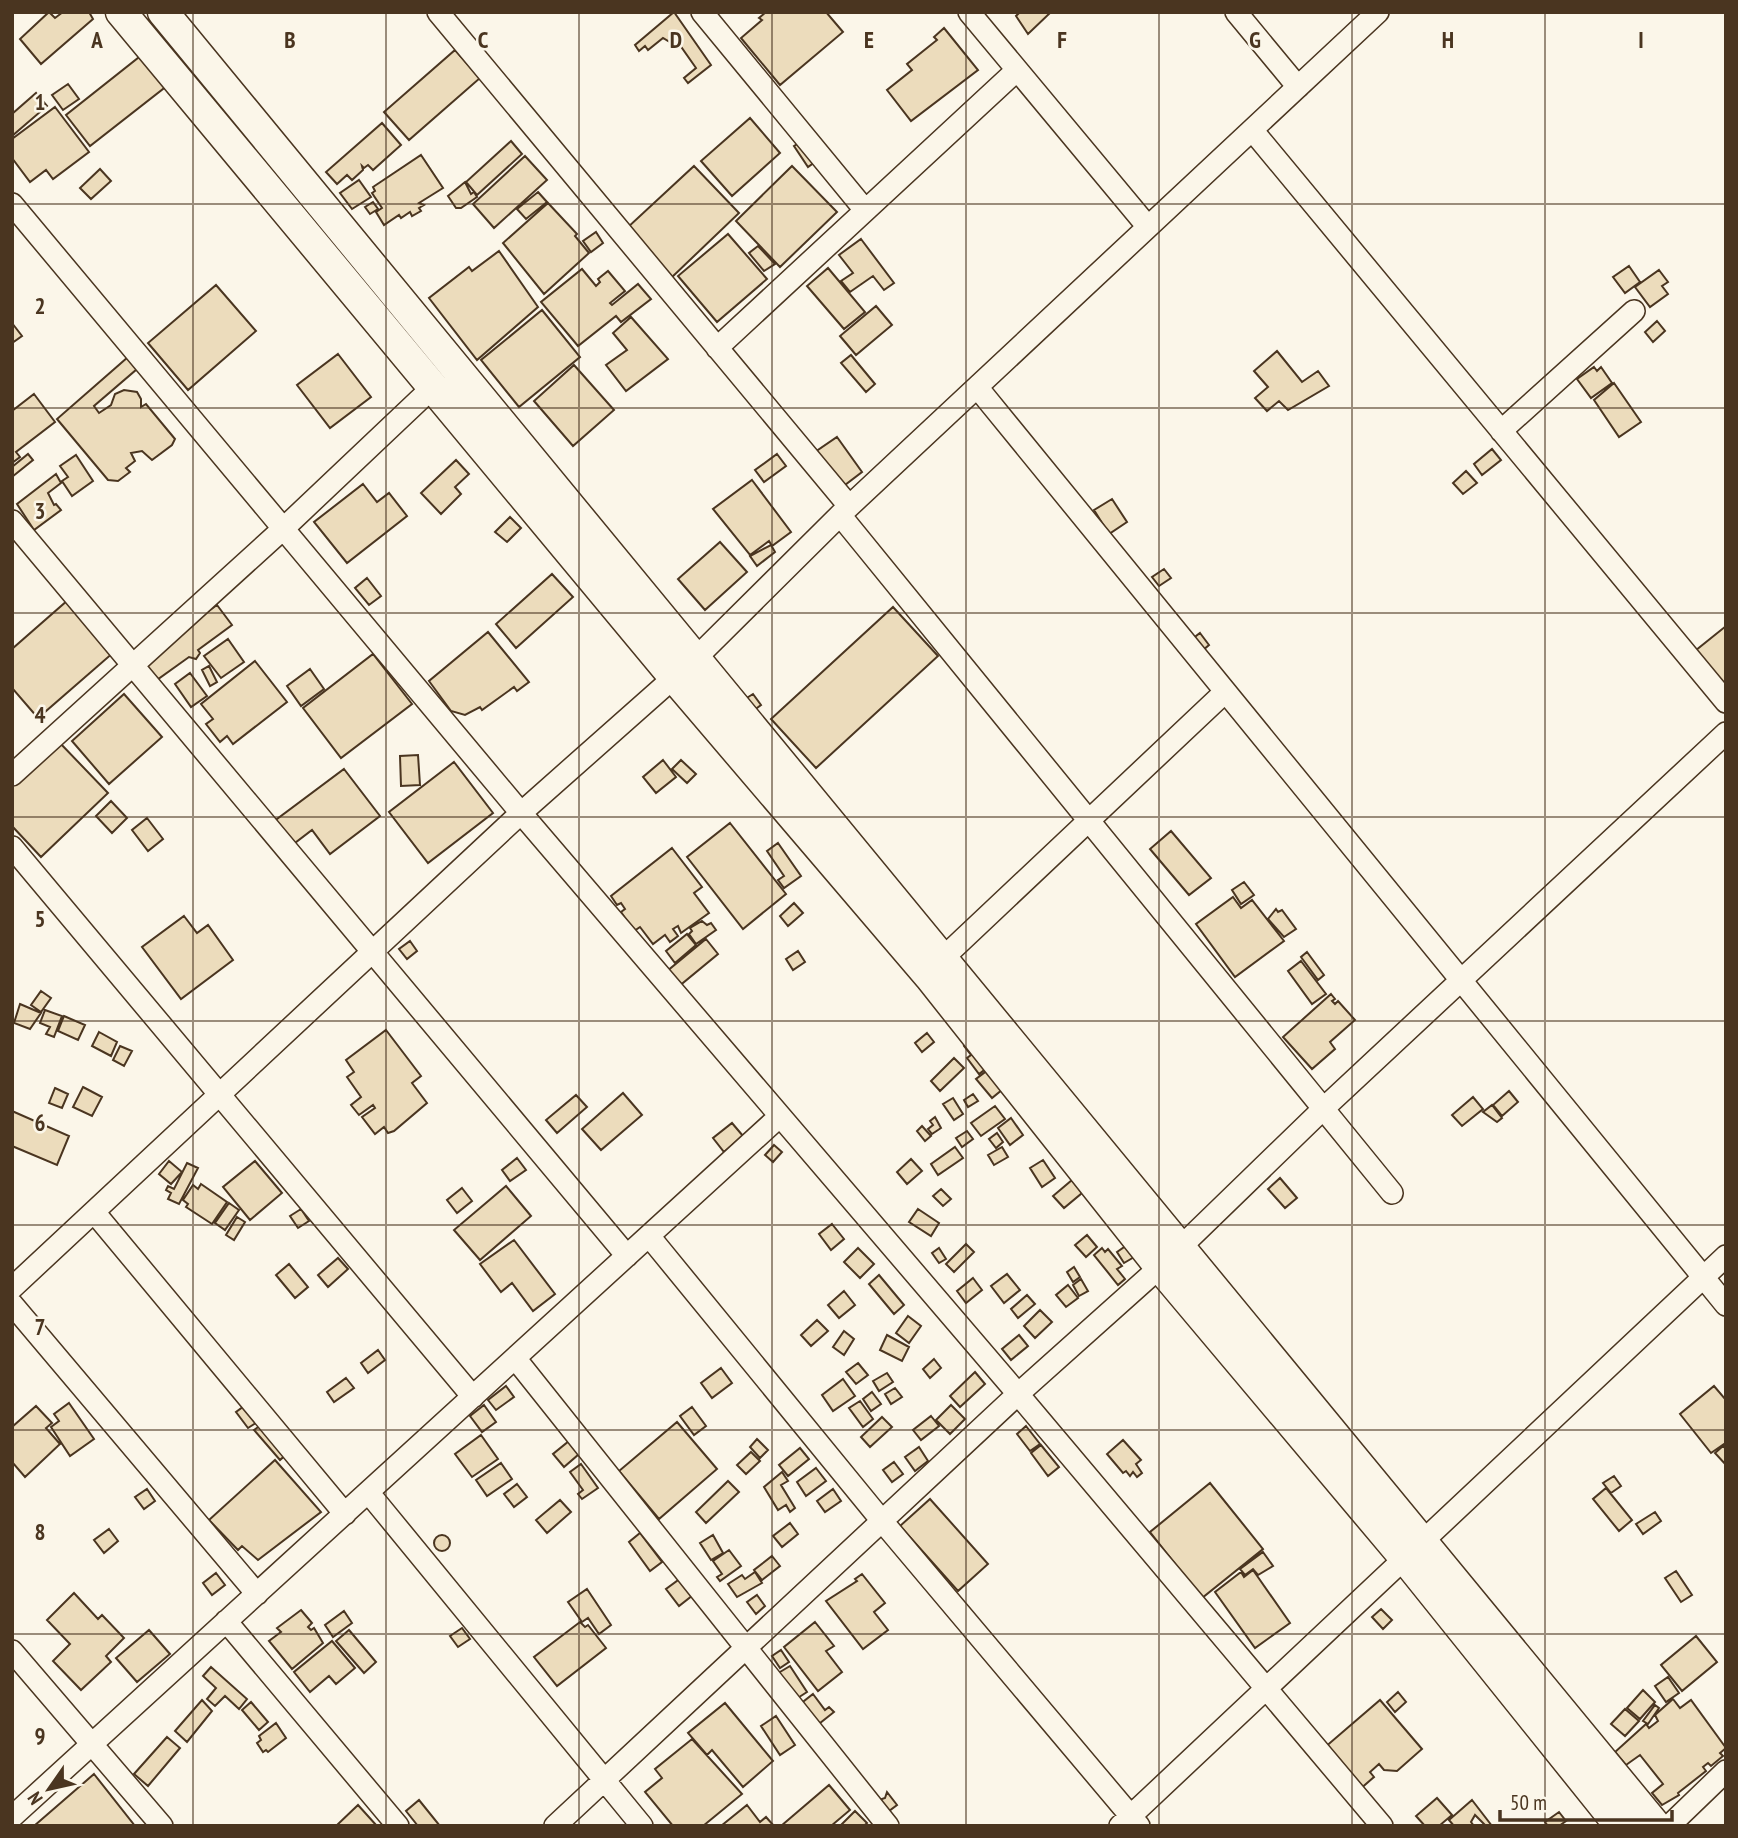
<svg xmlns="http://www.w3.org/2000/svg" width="1738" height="1838" viewBox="0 0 1738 1838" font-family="'PT Sans Narrow',sans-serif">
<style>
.building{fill:#ecdcbc;stroke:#4a3520;stroke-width:2}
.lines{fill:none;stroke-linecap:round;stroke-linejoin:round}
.street-casing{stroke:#4a3520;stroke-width:24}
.secondary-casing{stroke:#4a3520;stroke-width:33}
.street{stroke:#fbf6e9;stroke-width:21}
.secondary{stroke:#fbf6e9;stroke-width:30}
.grid{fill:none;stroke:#4a3520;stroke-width:2;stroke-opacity:0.55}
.grid-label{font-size:23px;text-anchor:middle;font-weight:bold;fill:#4a3520;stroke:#fbf6e9;stroke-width:5;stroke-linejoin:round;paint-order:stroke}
</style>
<rect width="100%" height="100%" fill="#fbf6e9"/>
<path class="building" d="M49,12L55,18L63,12H89L93,19L41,64L20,39Z
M674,12L711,65L688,83L684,78L696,68L677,41L673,44L663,38L648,50L645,46L639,51L635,45Z
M766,12H826L843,32L780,85L741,38L762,20L759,18Z
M1020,12H1051L1028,34L1016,16Z
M944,28L978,70L911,121L887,90L912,70L907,64L937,40L934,37Z
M455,50L480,78L409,140L384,112Z
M143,54L168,85L90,146L66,115Z
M68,84L79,99L63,110L52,95Z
M36,93L47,106L12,136V114Z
M55,107L89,152L53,179L46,170L30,182L12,158V139Z
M750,118L780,153L732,196L701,161Z
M382,123L401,145L373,170L368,165L364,168L362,166L363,170L352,180L347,175L337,184L326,172Z
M511,141L522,154L477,195L466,182Z
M802,141L819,159L808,167L794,146Z
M421,155L443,188L419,203L424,205L419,208L421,211L412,216L410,212L401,218L399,215L384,225L376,212L382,208L372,193L375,191L373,187Z
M525,156L547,180L494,228L473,204Z
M694,166L739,213L670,279L627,228Z
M792,166L837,212L780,267L736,221Z
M100,169L111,181L91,199L80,188Z
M359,180L371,197L352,209L340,193Z
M465,182L471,194L474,192L477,197L461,208H456L448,196Z
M538,192L547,202L526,219L517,209Z
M373,202L378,209L370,214L365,207Z
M548,203L577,234L575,236L589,253L544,294L503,243Z
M596,232L603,243L591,252L583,241Z
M728,234L767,279L717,322L678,276Z
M861,239L894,283L884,290L873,276L850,292L841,281L853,273L839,255Z
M758,246L775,264L764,271L749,253Z
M499,251L538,307L477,360L429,298L469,267L472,271Z
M1629,266L1640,282L1625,293L1613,277Z
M828,268L865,312L844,329L807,286Z
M582,269L596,286L600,282L598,279L608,271L625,291L610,303L612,305L638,284L651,299L621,322L616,316L578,346L541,302Z
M1659,270L1668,282L1662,286L1668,294L1650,307L1635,287Z
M216,285L256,331L188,390L148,343Z
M876,306L892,325L856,355L840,336Z
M542,310L580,357L519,407L481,360Z
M631,317L668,359L626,391L606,365L627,350L613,333Z
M1657,321L1665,331L1653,342L1645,332Z
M12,323L22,336L12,343Z
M1277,351L1302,382L1318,371L1329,386L1288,410L1279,401L1267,411L1255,398L1268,387L1254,371Z
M338,354L371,397L330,428L297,385Z
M851,355L875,384L866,392L841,363Z
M128,357L137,369L94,406L99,413L111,405L115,394L124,390L137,392L141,399V407L146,404L175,439L172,445L152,460L142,451L131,453L135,461L126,468L130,472L118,481L108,480L57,419Z
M574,365L614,410L573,446L534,401Z
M1594,367L1597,371L1601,367L1612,383L1591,398L1577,379Z
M1614,383L1641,422L1619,437L1594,400Z
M34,394L55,422L16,452L20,457L12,463V411Z
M837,437L862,472L841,488L815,452Z
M1492,449L1501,460L1482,475L1474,464Z
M28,454L33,460L12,477V467Z
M777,454L786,466L764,482L755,470Z
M76,455L93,481L72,496L62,481L68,477L60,466Z
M456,460L469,474L455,487L461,494L441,514L421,493Z
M1466,471L1477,483L1463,494L1453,483Z
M56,474L61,483L48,493L54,505L56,504L61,510L34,530L17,504Z
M752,480L791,532L772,546L769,541L750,555L713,509Z
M363,484L377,502L389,493L407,516L347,563L314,522Z
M1112,499L1127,522L1109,534L1094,510Z
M510,517L521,528L507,542L495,532Z
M720,542L747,572L705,610L678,579Z
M771,545L775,552L757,566L750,556Z
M1164,569L1171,578L1159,586L1152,577Z
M552,574L573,597L516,648L496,624Z
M367,578L381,596L369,605L355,588Z
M68,600L114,652L38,718L12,688V649Z
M217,605L232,625L198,650L200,653L196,659L189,657L154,682L139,661Z
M893,607L938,656L816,768L771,719Z
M1726,626V685L1724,686L1685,659Z
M488,632L529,682L517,691L514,687L482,710L480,707L465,715L451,711L429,681Z
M1200,633L1209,645L1197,655L1187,643Z
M228,639L244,662L221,678L204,656Z
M373,654L412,704L341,758L303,708Z
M255,661L287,702L233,744L227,736L220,742L206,724L213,719L201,704Z
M209,666L217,682L210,686L202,670Z
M310,669L324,689L301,706L287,686Z
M190,673L207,696L191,707L175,684Z
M124,694L162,737L109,784L72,741Z
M753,694L761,705L750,713L742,701Z
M59,742L108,793L41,857L12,826V786Z
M418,755L420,785L401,786L400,756Z
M663,760L676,777L656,793L643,777Z
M681,760L696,774L687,783L672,769Z
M454,762L493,813L428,863L389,812Z
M344,769L380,816L330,854L312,830L287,849L269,825Z
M111,801L127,818L112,833L96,816Z
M147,818L163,839L148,851L132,830Z
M730,823L786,894L743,929L687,857Z
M1171,831L1211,878L1189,895L1150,849Z
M778,843L801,876L784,888L778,880L784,876L767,851Z
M672,848L702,887L694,893L709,913L681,933L678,926L673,929L678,936L670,942L665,935L653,944L640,927L634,931L621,912L625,909L621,903L617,905L611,896Z
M1244,882L1254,895L1241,904L1232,890Z
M1233,897L1241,908L1252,900L1284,941L1235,977L1196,924Z
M794,903L803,913L788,926L780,916Z
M1276,909L1278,912L1282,910L1296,929L1284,937L1268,919Z
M184,916L197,933L208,925L233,960L181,999L142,947Z
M702,921L707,925L711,923L716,930L696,944L689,934L692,931L690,928Z
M687,934L696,945L675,963L666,951Z
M706,939L718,954L678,987L666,972Z
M410,941L417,951L407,959L399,949Z
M798,951L805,962L793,970L786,959Z
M1307,952L1324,975L1318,980L1301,957Z
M1301,961L1326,994L1312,1004L1288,971Z
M41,991L51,998L41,1012L31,1005Z
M1331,994L1335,999L1332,1001L1335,1004L1338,1001L1355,1020L1330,1042L1335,1049L1312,1069L1283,1037Z
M20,1004L41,1013L30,1029L14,1023Z
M45,1010L62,1016L54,1037L46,1034L50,1027L40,1023Z
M64,1016L85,1025L78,1040L58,1031Z
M386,1030L421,1076L412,1083L427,1103L394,1131L388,1133L384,1127L375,1134L362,1117L375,1108L373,1105L359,1115L351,1105L361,1097L347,1077L354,1072L346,1060Z
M99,1032L117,1042L111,1056L92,1046Z
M927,1033L934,1042L922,1052L915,1043Z
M973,1039L992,1064L979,1074L967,1058L971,1055L964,1046Z
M120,1046L132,1051L124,1066L113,1060Z
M954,1058L964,1068L940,1091L931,1081Z
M988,1070L1003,1089L992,1098L976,1079Z
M83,1087L102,1097L92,1116L73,1107Z
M55,1088L68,1094L62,1108L49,1103Z
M1509,1091L1518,1102L1502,1116L1493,1105Z
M623,1093L642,1115L601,1150L582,1129Z
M973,1094L978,1101L968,1107L964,1100Z
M576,1095L587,1107L557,1133L546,1120Z
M1473,1097L1483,1109L1462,1126L1452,1115Z
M953,1098L963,1114L954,1120L943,1104Z
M1492,1105L1502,1118L1497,1122L1483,1112Z
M995,1106L1005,1119L981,1136L971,1123Z
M12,1111L69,1136L57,1165L12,1146Z
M935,1117L941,1128L932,1134L928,1129L933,1125L930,1121Z
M1011,1118L1023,1135L1010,1145L998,1128Z
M732,1123L743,1136L724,1152L713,1138Z
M922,1126L931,1136L925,1141L917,1131Z
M967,1131L973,1139L962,1147L956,1138Z
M997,1133L1003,1142L996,1148L989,1139Z
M774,1145L782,1152L773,1162L765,1155Z
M955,1147L963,1158L938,1175L931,1164Z
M1002,1147L1008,1157L994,1165L988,1155Z
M517,1158L526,1170L510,1181L502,1170Z
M911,1159L922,1171L907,1184L897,1172Z
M1043,1160L1055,1178L1042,1187L1030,1168Z
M169,1161L182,1172L171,1184L159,1174Z
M255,1161L282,1193L250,1220L223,1187Z
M187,1163L198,1168L179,1204L168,1199L171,1193L166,1190L168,1186L174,1189Z
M1280,1178L1297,1198L1285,1208L1268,1189Z
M1072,1180L1082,1193L1064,1208L1053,1196Z
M201,1184L227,1202L212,1224L186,1207L188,1204L183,1200L193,1185L198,1189Z
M506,1186L531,1216L480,1260L454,1230Z
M462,1188L472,1201L457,1213L447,1200Z
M941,1189L951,1199L943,1206L933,1196Z
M229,1203L239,1210L225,1230L215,1223Z
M301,1209L309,1221L298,1228L290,1216Z
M918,1209L939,1223L931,1236L909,1222Z
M237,1217L245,1222L234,1240L226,1235Z
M832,1224L844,1239L831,1250L819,1234Z
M1087,1235L1097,1247L1086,1257L1075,1245Z
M514,1240L555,1294L533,1311L512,1283L501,1292L480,1264Z
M1133,1241L1141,1253L1124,1263L1117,1252Z
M966,1244L974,1252L954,1272L946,1264Z
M858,1248L874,1264L860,1278L844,1262Z
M939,1248L946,1259L939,1263L932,1253Z
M1102,1248L1105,1252L1108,1249L1122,1266L1117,1269L1125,1279L1118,1285L1094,1255Z
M338,1258L348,1269L328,1287L318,1275Z
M289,1264L308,1287L295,1298L276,1275Z
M1074,1267L1080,1277L1073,1282L1067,1272Z
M1007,1274L1020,1290L1004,1303L991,1286Z
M879,1275L904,1305L894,1314L869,1284Z
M973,1278L982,1290L966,1303L957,1291Z
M1081,1279L1088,1291L1079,1296L1073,1285Z
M1068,1285L1078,1298L1066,1307L1056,1295Z
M844,1291L855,1305L839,1318L828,1305Z
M1027,1295L1035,1304L1018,1318L1011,1309Z
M1040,1310L1052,1322L1035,1338L1024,1326Z
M908,1316L921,1326L909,1343L896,1333Z
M817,1320L828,1331L811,1346L801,1335Z
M844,1331L854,1339L844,1355L833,1347Z
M887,1335L909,1347L902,1361L880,1350Z
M1019,1335L1028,1346L1011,1360L1002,1349Z
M378,1350L385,1360L368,1373L361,1363Z
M934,1359L941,1368L930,1378L923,1369Z
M858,1363L868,1375L856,1384L846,1372Z
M721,1368L732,1383L712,1398L701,1383Z
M975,1372L985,1384L960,1407L950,1396Z
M887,1373L893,1382L879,1391L873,1381Z
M346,1378L354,1388L334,1402L327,1392Z
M843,1379L855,1396L833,1411L822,1395Z
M506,1386L514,1397L496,1410L488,1400Z
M1714,1386L1726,1400V1446L1724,1444L1711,1453L1680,1414Z
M895,1388L902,1397L891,1404L885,1394Z
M872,1392L881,1404L871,1411L863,1399Z
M860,1401L873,1419L863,1427L849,1408Z
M69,1403L94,1439L70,1456L51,1427L59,1421L54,1414Z
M247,1404L259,1421L248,1428L236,1412Z
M484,1405L496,1422L482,1432L470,1416Z
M951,1405L965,1419L950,1434L936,1420Z
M36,1406L52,1423L46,1428L60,1444L25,1477L12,1462V1427Z
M692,1407L706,1426L694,1435L680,1416Z
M931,1416L939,1426L921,1440L913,1430Z
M882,1417L892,1427L870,1447L861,1437Z
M267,1421L290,1451L280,1460L254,1430Z
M677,1422L717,1469L659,1519L619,1471Z
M1026,1426L1040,1444L1030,1451L1017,1434Z
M481,1435L498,1459L472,1477L455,1454Z
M757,1439L768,1450L760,1458L750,1447Z
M1123,1440L1141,1460L1136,1464L1142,1473L1137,1477L1133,1472L1130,1476L1126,1471L1123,1473L1107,1454Z
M569,1441L579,1454L564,1467L553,1454Z
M1041,1445L1059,1467L1048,1476L1031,1453Z
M1723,1446L1726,1449V1465L1715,1453Z
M919,1447L928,1461L915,1471L905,1457Z
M800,1448L809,1459L788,1476L779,1465Z
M751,1452L760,1461L746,1474L737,1465Z
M275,1460L321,1512L258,1560L242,1546L238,1550L209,1520Z
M894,1462L903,1474L892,1482L883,1470Z
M501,1463L512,1479L487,1496L476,1480Z
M581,1464L598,1488L582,1499L578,1494L583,1490L570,1472Z
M816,1468L826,1481L806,1496L797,1482Z
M782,1472L788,1481L781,1485L795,1508L790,1512L786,1505L778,1510L764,1487Z
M1614,1476L1621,1486L1611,1493L1603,1483Z
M728,1481L739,1492L706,1523L696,1512Z
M1210,1483L1263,1549L1202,1598L1150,1532Z
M517,1484L527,1497L514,1507L504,1494Z
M1606,1488L1632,1520L1619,1531L1593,1499Z
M147,1489L155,1501L144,1509L135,1497Z
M833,1489L841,1501L825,1512L817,1501Z
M930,1499L988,1564L958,1591L900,1526Z
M560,1500L571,1512L547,1533L536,1520Z
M1655,1512L1661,1521L1643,1534L1636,1524Z
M790,1523L798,1534L782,1547L773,1536Z
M109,1529L118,1541L104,1553L94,1540Z
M640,1533L662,1562L650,1571L629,1542Z
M713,1535L723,1553L711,1560L700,1543Z
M434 1543a8 8 0 1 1 16 0a8 8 0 1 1-16 0Z
M729,1550L741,1566L720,1581L717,1577L722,1574L713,1561Z
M1263,1552L1273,1566L1258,1575L1253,1569L1245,1575L1240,1569Z
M772,1556L780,1566L762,1580L754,1570Z
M1253,1570L1290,1623L1255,1648L1215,1592L1241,1572L1244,1577Z
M1676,1571L1692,1595L1681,1602L1665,1578Z
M755,1572L762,1583L737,1597L728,1584L742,1575L745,1579Z
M216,1573L225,1585L212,1595L203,1583Z
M862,1574L885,1603L874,1612L888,1630L863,1649L826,1601L857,1581L855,1579Z
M681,1578L693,1595L679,1606L666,1589Z
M587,1589L611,1625L599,1634L588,1618L582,1622L568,1602Z
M74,1593L98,1619L102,1615L124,1638L106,1656L111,1662L81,1690L53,1661L70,1644L47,1620Z
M757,1595L765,1606L756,1614L747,1602Z
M1381,1609L1392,1620L1383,1629L1372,1617Z
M301,1610L312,1623L308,1627L311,1630L314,1628L323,1643L292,1669L269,1641L281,1632L277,1628Z
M344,1611L352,1623L333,1637L325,1625Z
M580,1622L585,1627L588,1625L606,1648L557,1686L534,1657Z
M815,1622L834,1646L826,1651L842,1672L818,1691L784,1647Z
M462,1628L470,1639L458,1647L450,1636Z
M149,1630L170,1654L137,1682L116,1658Z
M349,1630L376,1662L364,1673L336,1641Z
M1696,1636L1717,1662L1682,1691L1661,1665Z
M332,1641L355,1668L336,1684L329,1676L310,1692L294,1672Z
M781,1650L789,1662L780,1668L772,1656Z
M790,1666L807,1692L793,1701L775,1675Z
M211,1667L247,1699L239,1709L225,1696L215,1706L207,1699L216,1688L203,1676Z
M1668,1677L1679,1693L1666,1702L1655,1686Z
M1643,1690L1655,1702L1640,1719L1627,1708Z
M1398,1692L1406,1702L1395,1712L1387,1702Z
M813,1694L825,1710L829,1707L834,1712L815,1727L799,1705Z
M1673,1699L1680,1708L1691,1700L1726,1748L1720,1753L1723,1756L1711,1766L1708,1763L1703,1767L1706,1771L1678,1793L1679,1795L1662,1805L1652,1793L1663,1784L1640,1755L1626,1765L1615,1752L1646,1724L1649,1728L1658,1721L1655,1715Z
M202,1700L212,1711L187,1742L175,1731Z
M1380,1700L1422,1749L1397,1771L1384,1770L1379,1764L1370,1772L1374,1777L1359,1790L1324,1748Z
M251,1702L268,1722L259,1730L242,1710Z
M725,1703L773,1761L743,1787L712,1750L707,1755L688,1733Z
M1655,1705L1659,1708L1648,1724L1643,1721Z
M1625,1709L1639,1721L1625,1736L1611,1724Z
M776,1716L795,1745L780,1755L761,1726Z
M276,1723L286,1738L268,1752L266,1750L263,1752L257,1743L261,1740L259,1736Z
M167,1737L180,1748L148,1786L134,1774Z
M692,1739L742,1794L703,1826H673L645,1792L662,1778L655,1769Z
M94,1774L135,1826H34Z
M829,1785L850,1810L831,1826H781Z
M887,1792L897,1805L885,1814L876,1801L885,1798Z
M1437,1798L1452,1815L1439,1826H1425L1416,1816Z
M419,1800L440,1826H418L406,1811Z
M1472,1800L1492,1826H1486L1475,1815L1471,1822L1474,1826H1454L1449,1820Z
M358,1805L377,1826H336Z
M747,1805L760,1822L766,1817L774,1826H721Z
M855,1811L867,1823L864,1826H840Z
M1559,1812L1566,1821L1559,1826H1548L1545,1822Z"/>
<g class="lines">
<defs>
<path id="street" d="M438,12L849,506
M702,12L865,210
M969,12L1148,227
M1236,12L1298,87
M1253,131L1726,702
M12,204L521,813L1018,1394L1382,1826
M717,348L1017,70
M977,387L1726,1305
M1501,431L1634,311
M840,515L1392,1193
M12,521L627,1256
M12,775L284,528L434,386
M12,847L473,1397
M942,959L1225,692
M94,1212L345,1514
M649,1236L882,1521L1139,1826
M12,1288L521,813L697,657L840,515L1378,12
M12,1304L257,1594
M515,1358L888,1826
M368,1492L642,1826
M226,1621L398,1826
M12,1651L162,1826
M12,1817L780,1116
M555,1826L1018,1394L1160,1267L1323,1109L1726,733
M1120,1826L1726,1256
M1669,1826L1726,1771"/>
<path id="secondary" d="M121,12L673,676L930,977L1160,1267L1404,1557L1620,1826
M163,12L1656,1826"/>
</defs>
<use href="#street" class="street-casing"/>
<use href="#secondary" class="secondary-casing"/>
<use href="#street" class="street"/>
<use href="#secondary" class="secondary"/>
</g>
<path class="grid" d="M193,12V1826M386,12V1826M579,12V1826M772,12V1826M966,12V1826M1159,12V1826M1352,12V1826M1545,12V1826M12,204H1726M12,408H1726M12,613H1726M12,817H1726M12,1021H1726M12,1225H1726M12,1430H1726M12,1634H1726"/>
<g class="grid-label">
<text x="97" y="48">A</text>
<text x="290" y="48">B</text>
<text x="483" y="48">C</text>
<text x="676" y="48">D</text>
<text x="869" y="48">E</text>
<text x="1062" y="48">F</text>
<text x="1255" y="48">G</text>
<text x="1448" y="48">H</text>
<text x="1641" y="48">I</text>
<text x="40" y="110">1</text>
<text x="40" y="314">2</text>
<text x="40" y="519">3</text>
<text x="40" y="723">4</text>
<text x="40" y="927">5</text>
<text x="40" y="1131">6</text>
<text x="40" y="1335">7</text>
<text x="40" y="1540">8</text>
<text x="40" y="1744">9</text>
</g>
<rect width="1738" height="1838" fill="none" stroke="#4a3520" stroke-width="28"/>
<g transform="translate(49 1789) rotate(236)" stroke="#fbf6e9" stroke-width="5" paint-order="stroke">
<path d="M0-5L12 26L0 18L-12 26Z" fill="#4a3520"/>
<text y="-10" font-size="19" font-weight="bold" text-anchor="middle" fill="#4a3520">N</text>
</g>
<path d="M1500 1810v10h172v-10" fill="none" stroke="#4a3520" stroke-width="3.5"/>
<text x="1510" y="1810" font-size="21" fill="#4a3520" stroke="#fbf6e9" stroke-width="5" paint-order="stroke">50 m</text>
</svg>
